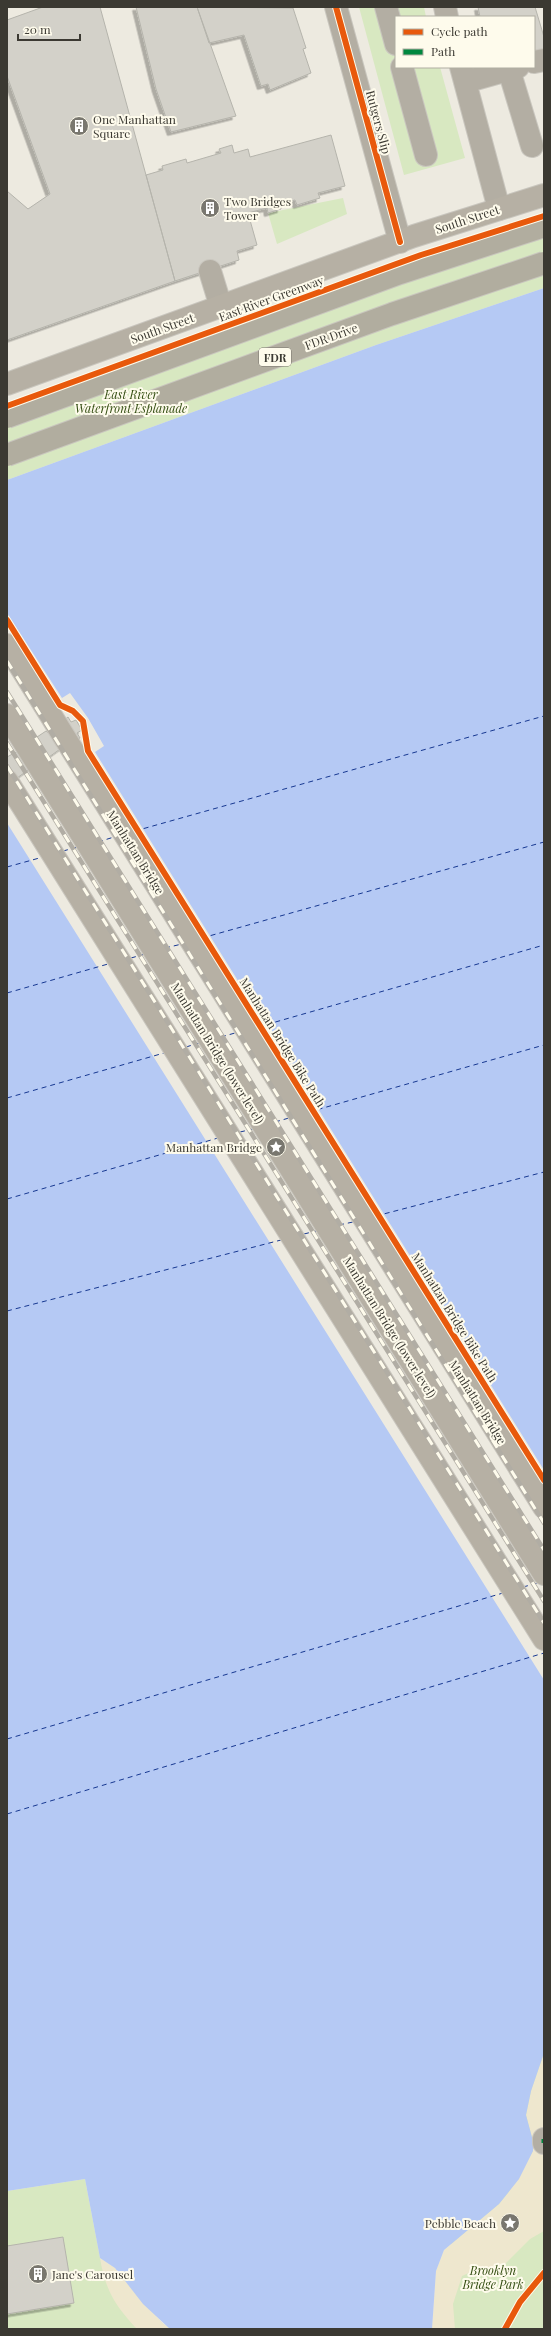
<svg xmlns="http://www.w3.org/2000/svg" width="551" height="2336" viewBox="0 0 551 2336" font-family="'Playfair Display',serif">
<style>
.green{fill:#d8e8c1}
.sand{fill:#eee7ce}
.water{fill:#b5c9f4}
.pier{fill:#edeae0}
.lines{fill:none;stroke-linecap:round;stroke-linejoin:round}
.ferry{stroke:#173891;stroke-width:1;stroke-dasharray:5 4;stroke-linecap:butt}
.building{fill:#d3d1c9;stroke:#b5b4ac;filter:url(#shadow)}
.minor-casing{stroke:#c9c6be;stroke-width:24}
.major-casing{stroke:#c9c6be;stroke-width:24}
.minor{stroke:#b3aea3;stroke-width:22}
.major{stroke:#b6b0a4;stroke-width:22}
.rail-casing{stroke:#b1ada4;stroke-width:4.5}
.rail{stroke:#fefbec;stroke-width:3;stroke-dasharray:9;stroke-linecap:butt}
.highway-bridge-casing{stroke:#c9c6be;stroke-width:24;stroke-linecap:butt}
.highway-bridge{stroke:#b1ad9f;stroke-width:22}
.quiet{stroke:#00873e;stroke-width:5;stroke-dasharray:10 5;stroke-linecap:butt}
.cycleway-casing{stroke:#fefbec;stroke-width:8}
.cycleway{stroke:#e8590c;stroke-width:6}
.labels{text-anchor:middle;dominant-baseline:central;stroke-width:4;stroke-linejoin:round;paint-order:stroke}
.shield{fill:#fefbec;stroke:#76736a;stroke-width:1}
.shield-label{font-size:11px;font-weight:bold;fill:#3b3932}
.poi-label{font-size:12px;fill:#3b3932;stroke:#fefbec;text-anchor:start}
.street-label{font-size:12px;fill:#3b3932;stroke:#fefbec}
.park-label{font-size:12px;font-style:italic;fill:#344e12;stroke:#fefbec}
</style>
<defs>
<filter id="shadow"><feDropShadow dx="-3.5" dy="3.5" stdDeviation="0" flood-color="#0004"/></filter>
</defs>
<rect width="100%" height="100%" fill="#edeae0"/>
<path class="green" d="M359,7H424L426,17H396V67H440L465,158L404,175Z
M343,198L347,214L277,244L268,213Z
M544,222V288L376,345L7,480V411Z
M544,2053V2329H432L451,2244Z
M85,2179L100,2258L162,2323L170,2329H7V2191Z"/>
<path class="sand" d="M544,2053V2231L530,2239L490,2279L486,2272L475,2270L462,2276L453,2304L455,2329H432L436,2271L444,2250L499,2204L508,2193L533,2151V2141L526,2115L531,2091Z
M100,2258L115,2268L162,2323L170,2329H137C115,2306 105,2289 100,2258Z"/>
<path class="water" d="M544,288V2053L531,2091L526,2115L533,2141V2151L519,2179L499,2204L444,2250L436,2271L432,2329H170L143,2304L115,2268L100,2258L85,2179L7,2191V480L376,345Z"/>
<path class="pier" d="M7,613L62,698L70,693L88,718L104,746L95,752L544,1470V1680L7,823Z"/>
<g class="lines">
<path class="ferry" d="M135,831L544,716
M98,842L114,837
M63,851L78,847
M7,867L43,857
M202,938L544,842
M165,948L182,944
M131,958L145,954
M7,993L108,964
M258,1027L544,945
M221,1037L235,1033
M186,1047L199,1043
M7,1098L164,1053
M309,1112L544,1045
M275,1122L289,1118
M240,1132L253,1129
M7,1199L218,1138
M376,1216L544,1172
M339,1225L353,1222
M304,1234L316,1231
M7,1311L281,1240
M523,1587L538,1583
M7,1739L503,1593
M7,1814L544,1653"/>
</g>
<path class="building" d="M43,7H100L175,281L7,340V191L28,209L50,194L7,76V20Z
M136,7H197L236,116L171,132L156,89Z
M197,7L293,8L306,48L303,49L311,73L270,90L268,84L261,86L244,35L209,43Z
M478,7H535L544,37V50L534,53V17H480Z
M331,135L345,186L318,193L320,198L297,205L295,200L280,204L281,209L268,213L267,208L248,213L257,245L237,251L239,260L175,281L146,175L163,170L162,166L186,159L187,163L221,153L219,149L232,145L234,153L248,149L250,157Z
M68,717L71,722L76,720L82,730L77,733L80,738L71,744L70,742L49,757L48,756L17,778L7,781V757L38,740L37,737L46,731L48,733Z
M63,2237L74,2303L7,2314V2246Z"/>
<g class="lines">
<defs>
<path id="minor" d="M336,7L400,242
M386,7L396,44
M445,7L447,17
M534,62L544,60
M402,67L426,155
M461,67L499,209
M509,70L532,146
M465,82L518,67
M210,271L221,307
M544,2139V2143"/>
<path id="major" d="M7,384L414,236L544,195
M7,645L544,1507
M7,715L544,1574
M7,781L544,1639"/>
</defs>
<use href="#minor" class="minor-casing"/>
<use href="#major" class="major-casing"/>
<use href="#minor" class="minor"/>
<use href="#major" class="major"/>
<defs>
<path id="rail" d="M7,661L544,1523
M7,692L544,1550
M7,743L544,1601
M7,766L544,1623"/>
</defs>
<use href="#rail" class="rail-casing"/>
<use href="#rail" class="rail"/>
<defs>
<path id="highway-bridge" d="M7,417L400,273L544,226
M7,455L392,314L544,263"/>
</defs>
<use href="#highway-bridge" class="highway-bridge-casing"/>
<use href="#highway-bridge" class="highway-bridge"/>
<path class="quiet" d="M544,2139V2143"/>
<defs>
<path id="cycleway" d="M336,7L400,242
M7,406L421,255L544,216
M7,620L60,705L73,711L83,721L88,751L544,1480
M505,2329L520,2302L544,2273"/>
</defs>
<use href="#cycleway" class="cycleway-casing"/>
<use href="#cycleway" class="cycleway"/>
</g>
<defs>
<symbol id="building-disc" viewBox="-11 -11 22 22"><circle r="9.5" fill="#79776f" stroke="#fefbec"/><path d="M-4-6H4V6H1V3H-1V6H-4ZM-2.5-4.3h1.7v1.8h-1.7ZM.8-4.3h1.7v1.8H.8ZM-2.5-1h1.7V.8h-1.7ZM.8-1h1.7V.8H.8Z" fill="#fff"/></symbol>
<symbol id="sight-disc" viewBox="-11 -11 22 22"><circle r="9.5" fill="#79776f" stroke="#fefbec"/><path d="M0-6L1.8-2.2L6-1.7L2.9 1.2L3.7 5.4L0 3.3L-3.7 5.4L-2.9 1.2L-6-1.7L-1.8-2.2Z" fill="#fff"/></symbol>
</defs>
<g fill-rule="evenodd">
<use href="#building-disc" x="68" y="115" width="22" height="22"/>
<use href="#building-disc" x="199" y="197" width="22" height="22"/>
<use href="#sight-disc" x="265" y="1136" width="22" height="22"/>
<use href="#sight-disc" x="499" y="2212" width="22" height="22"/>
<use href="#building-disc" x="27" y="2263" width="22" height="22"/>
</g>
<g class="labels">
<rect class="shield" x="259" y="348" width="32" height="18" rx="3"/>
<g class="shield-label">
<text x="275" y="357">FDR</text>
</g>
<g class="poi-label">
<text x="93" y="119">One Manhattan<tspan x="93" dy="14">Square</tspan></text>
<text x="224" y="201">Two Bridges<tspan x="224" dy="14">Tower</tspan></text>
<text x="262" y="1147" text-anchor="end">Manhattan Bridge</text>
<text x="496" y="2223" text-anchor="end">Pebble Beach</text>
<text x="52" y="2274">Jane's Carousel</text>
</g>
<g class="street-label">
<text transform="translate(379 122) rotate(75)">Rutgers Slip</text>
<text transform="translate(467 219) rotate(-18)">South Street</text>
<text transform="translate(271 298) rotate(-20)">East River Greenway</text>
<text transform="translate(162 328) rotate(-20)">South Street</text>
<text transform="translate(331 336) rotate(-20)">FDR Drive</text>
<text transform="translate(136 852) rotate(58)">Manhattan Bridge</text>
<text transform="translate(283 1042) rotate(58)">Manhattan Bridge Bike Path</text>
<text transform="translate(218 1053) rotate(58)">Manhattan Bridge (lower level)</text>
<text transform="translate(455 1317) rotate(58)">Manhattan Bridge Bike Path</text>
<text transform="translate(390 1327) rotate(58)">Manhattan Bridge (lower level)</text>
<text transform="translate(478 1402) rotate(58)">Manhattan Bridge</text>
</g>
<g class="park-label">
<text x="131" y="394">East River<tspan x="131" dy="14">Waterfront Esplanade</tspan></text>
<text x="493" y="2270">Brooklyn<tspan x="493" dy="14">Bridge Park</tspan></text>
</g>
</g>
<rect width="551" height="2336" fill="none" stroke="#3b3932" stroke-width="16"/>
<rect x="395" y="16" width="140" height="52" fill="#fefbec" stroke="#b0ada2"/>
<rect x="403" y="29" width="20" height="6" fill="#e8590c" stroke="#b0ada2"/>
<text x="431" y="36" font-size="12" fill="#3b3932">Cycle path</text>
<rect x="403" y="49" width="20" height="6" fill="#00873e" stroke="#b0ada2"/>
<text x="431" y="56" font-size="12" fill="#3b3932">Path</text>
<path d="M18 34v6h62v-6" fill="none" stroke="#3b3932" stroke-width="2"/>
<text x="24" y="34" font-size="12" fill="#3b3932" stroke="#fefbec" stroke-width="3" paint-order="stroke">20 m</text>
</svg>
